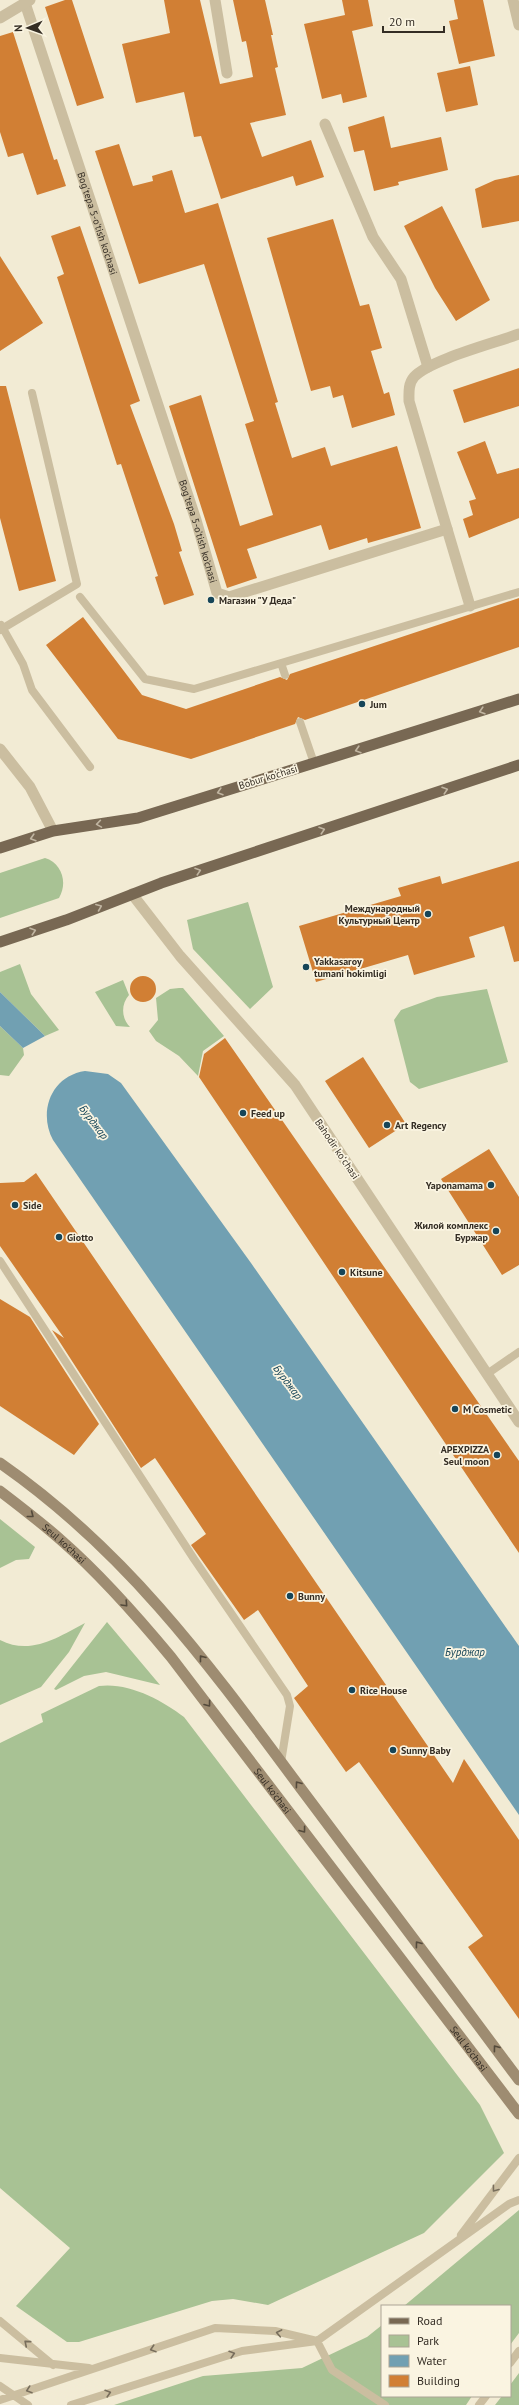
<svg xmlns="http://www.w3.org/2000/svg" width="519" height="2405" viewBox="0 0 519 2405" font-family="'PT Sans',sans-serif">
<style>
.green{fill:#a8c294}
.water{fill:#71a0b2}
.building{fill:#d17f34}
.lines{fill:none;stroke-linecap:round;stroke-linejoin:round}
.service{stroke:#cbbea0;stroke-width:8}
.minor{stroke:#cbbea0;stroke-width:11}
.tertiary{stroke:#cbbea0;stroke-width:11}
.secondary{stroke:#9e8c71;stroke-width:11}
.primary{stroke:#786853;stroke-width:11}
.oneway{stroke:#c0b5a1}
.oneway2{stroke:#544a3b}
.oneway3{stroke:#786e5c}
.poi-dot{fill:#164558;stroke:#faf4e1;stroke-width:1.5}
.labels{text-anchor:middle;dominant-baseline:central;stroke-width:3.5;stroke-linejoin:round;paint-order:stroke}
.street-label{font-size:10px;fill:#342d24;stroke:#faf4e1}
.poi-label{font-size:10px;font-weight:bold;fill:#342d24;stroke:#faf4e1;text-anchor:start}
.water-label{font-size:11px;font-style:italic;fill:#164558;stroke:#faf4e1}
</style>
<rect width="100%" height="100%" fill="#f2ebd4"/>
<path class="green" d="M45,858C62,863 68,883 59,898L0,918V873Z
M248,902L273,987L250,1009L193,949L187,920Z
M20,964L31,994L59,1030L45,1036L0,992V972Z
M123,980L129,995C121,1004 121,1018 130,1027L116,1026L95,992Z
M179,988H183L224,1036L203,1051L198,1076L179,1056L156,1041L149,1031L158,1020L156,998L170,989Z
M487,989L508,1062L419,1089L410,1082L394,1020L401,1010L437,997Z
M0,1026L23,1048L24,1055L9,1076L0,1075Z
M0,1519L35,1547L29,1559L16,1560L0,1568Z
M107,1622L160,1685L106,1672L84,1676L56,1690L54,1689Z
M85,1623L69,1652L41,1687L0,1705V1640C31,1656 58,1637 85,1623Z
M99,1686C128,1682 162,1700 184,1717L480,2105L504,2153L424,2233L268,2305L233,2299L212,2301L79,2342H67L16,2306L70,2248L0,2188V1743L43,1722L41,1714Z
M519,2210V2333L510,2345V2306H404Z
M382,2325V2396H472L466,2405H114L203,2376L302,2368L367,2337Z
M519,2373V2405H495L502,2396H510V2385Z"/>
<path class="water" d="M0,992L45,1036L23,1048L0,1026Z
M85,1071L108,1074L121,1083L251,1263L519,1646V1815L53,1140C38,1112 51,1076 85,1071Z"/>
<path class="building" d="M65,0H72L104,98L77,106L45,7Z
M164,0H200L220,84L253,77L246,41L242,42L233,0H265L273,35H271L278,67L275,68L286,115L250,123L262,157L311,140L324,177L296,186L293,176L221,199L201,136L194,137L184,92L136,103L122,44L170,33Z
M342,0H368L373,26L352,31L367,97L343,103L341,94L322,99L304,24L345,15Z
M454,0H483L495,56L459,64L449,21L458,19Z
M13,32L54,160L57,159L66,186L37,195L23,153L8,157L0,132V36Z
M470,66L478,105L446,112L437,73Z
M384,116L391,148L441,137L448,170L398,182L399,185L374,191L364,150L354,152L348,127Z
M119,144L133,186L153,181L152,176L172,170L185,213L218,203L278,402L275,403L292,458L325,447L331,466L397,446L421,528L368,543L367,538L329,550L321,525L247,549L257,578L227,588L169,406L201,395L240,526L273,515L245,424L254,421L204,264L139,284L95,151Z
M519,175V221L482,228L475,189L495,180Z
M442,206L490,300L456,321L435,288L404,226Z
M333,219L360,306L369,304L382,348L371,351L384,394L389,392L395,415L352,428L343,395L333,398L330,386L311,391L267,238Z
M80,226L140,401L130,405L174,524L182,551L179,552L194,595L164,605L155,577L158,576L121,464L117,465L57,277L64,274L51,236Z
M0,256L43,323L0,351Z
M519,368V406L464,423L453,390Z
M0,386H6L56,581L19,591L0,518Z
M485,441L497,474L519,468V518L469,538L463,519L473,515L469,501L476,499L457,452Z
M519,598V647L305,720L298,717L295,724L191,759L118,739L46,645L83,617L142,695L186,709L280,677L287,680L290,674Z
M519,861V961L514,962L504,926L469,937L475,957L414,975L408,955L316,982L299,926L401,896L398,888L440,876L442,884Z
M130 989a13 13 0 1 1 26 0a13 13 0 1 1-26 0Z
M225,1038L519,1461V1553L199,1077L204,1054Z
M363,1057L406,1124L369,1148L325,1081Z
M489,1149L519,1197V1265L502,1275L441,1179Z
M36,1173L453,1783L464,1759L519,1840V2019L468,1947L483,1936L359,1762L346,1772L294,1698L308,1686L258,1610L244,1620L196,1552L191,1545L206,1534L155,1458L141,1468L52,1330L64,1338L0,1246V1183L24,1182Z
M0,1299L30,1317L99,1424L74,1455L0,1406Z"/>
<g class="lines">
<path class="service" d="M80,597L145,679L194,689L519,592
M1,625L23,664L32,690L90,767
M0,630L77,584L32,393
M281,663L285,675
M300,722L314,763
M0,1261L194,1559L287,1695L290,1706L281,1762
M487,1374L519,1352
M461,2235L519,2158
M0,2321L53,2365
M0,2358L89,2368
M510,2363L519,2351
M0,2386L28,2405
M0,2400L215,2328L275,2331L317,2341L332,2370L385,2405
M71,2405L242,2351L317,2341L509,2204L519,2200
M479,2405L486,2396"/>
<g class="minor">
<path d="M215,0L227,73"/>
<path d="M513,0L519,25"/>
<path id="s1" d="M25,3L196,520L217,593L229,597L447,529L409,401C409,393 408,384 414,377C429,360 495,343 519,334"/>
<path d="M0,18L30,0"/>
<path d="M325,124L373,237L401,279L428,367"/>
<path d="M447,529L470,606"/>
<path d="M132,894L180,956L295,1085L519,1422"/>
</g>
<path class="tertiary" d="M0,749L30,787L53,831"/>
<g class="secondary">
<path d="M0,1463C128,1552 210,1666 302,1790C374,1886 447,1983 519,2080"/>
<path id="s2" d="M0,1491C21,1507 42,1523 62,1541C102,1576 137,1616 171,1657L519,2114"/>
</g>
<path class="primary" d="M0,848L53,831L138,818L519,699
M0,942L66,920L161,883L519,765"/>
</g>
<defs><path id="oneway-chevron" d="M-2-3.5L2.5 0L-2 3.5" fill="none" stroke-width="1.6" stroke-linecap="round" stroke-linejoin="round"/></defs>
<g class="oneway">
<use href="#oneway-chevron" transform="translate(482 711) rotate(163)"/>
<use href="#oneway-chevron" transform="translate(358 750) rotate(163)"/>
<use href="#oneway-chevron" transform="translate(445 790) rotate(-18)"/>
<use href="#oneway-chevron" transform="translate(220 792) rotate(163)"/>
<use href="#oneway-chevron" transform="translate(99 824) rotate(171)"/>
<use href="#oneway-chevron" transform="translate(322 830) rotate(-18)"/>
<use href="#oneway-chevron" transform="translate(33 838) rotate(163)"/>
<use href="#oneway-chevron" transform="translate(198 871) rotate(-18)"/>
<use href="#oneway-chevron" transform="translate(99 907) rotate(-22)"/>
<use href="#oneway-chevron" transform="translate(33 931) rotate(-18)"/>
</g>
<g class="oneway2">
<use href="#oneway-chevron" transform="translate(31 1515) rotate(38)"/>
<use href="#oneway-chevron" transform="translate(125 1604) rotate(47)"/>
<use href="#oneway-chevron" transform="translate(202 1658) rotate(-128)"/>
<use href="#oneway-chevron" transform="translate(208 1704) rotate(53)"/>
<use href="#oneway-chevron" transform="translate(298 1784) rotate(-127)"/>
<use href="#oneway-chevron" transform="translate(303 1830) rotate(53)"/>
<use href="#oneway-chevron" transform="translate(418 1944) rotate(-127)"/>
<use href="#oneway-chevron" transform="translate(496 2048) rotate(-127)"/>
</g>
<g class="oneway3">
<use href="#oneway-chevron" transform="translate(495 2189) rotate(127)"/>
<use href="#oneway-chevron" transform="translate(279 2333) rotate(-169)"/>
<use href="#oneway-chevron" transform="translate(27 2343) rotate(-140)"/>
<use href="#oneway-chevron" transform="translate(153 2349) rotate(162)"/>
<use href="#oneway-chevron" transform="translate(232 2354) rotate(-17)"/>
<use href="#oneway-chevron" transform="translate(29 2390) rotate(161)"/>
<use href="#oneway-chevron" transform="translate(108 2393) rotate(-17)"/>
</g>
<g class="poi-dot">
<circle cx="211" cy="600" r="4"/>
<circle cx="362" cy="704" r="4"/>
<circle cx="428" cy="914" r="4"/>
<circle cx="306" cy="967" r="4"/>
<circle cx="243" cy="1113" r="4"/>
<circle cx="387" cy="1125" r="4"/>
<circle cx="491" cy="1185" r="4"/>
<circle cx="15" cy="1205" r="4"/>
<circle cx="496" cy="1231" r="4"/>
<circle cx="59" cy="1237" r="4"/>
<circle cx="342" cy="1272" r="4"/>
<circle cx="455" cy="1409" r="4"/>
<circle cx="497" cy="1455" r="4"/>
<circle cx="290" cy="1596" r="4"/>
<circle cx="352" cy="1690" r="4"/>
<circle cx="393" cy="1750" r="4"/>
</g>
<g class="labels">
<g class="street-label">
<text stroke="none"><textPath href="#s1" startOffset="232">Bog'tepa 5-o'tish ko'chasi</textPath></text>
<text stroke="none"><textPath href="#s1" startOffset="556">Bog'tepa 5-o'tish ko'chasi</textPath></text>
<text transform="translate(268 777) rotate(-17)">Bobur ko'chasi</text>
<text transform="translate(337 1149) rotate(56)">Bahodir koʻchasi</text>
<text stroke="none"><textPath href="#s2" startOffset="83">Seul ko'chasi</textPath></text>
<text stroke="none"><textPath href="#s2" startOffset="407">Seul ko'chasi</textPath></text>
<text stroke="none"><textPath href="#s2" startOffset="731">Seul ko'chasi</textPath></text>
</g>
<g class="poi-label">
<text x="219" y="600">Магазин "У Деда"</text>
<text x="370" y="704">Jum</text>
<text x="420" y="908" text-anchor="end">Международный<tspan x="420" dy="12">Культурный Центр</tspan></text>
<text x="314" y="961">Yakkasaroy<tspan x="314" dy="12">tumani hokimligi</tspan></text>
<text x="251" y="1113">Feed up</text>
<text x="395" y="1125">Art Regency</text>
<text x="483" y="1185" text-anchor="end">Yaponamama</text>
<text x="23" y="1205">Side</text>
<text x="488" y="1225" text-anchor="end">Жилой комплекс<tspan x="488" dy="12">Буржар</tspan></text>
<text x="67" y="1237">Giotto</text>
<text x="350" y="1272">Kitsune</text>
<text x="463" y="1409">M Cosmetic</text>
<text x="489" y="1449" text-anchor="end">APEXPIZZA<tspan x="489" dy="12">Seul moon</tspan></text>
<text x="298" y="1596">Bunny</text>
<text x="360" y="1690">Rice House</text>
<text x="401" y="1750">Sunny Baby</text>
</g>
<g class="water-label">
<text transform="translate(94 1122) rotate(53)">Бурджар</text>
<text transform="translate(288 1382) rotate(53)">Бурджар</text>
<text x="465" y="1652">Бурджар</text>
</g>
</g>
<rect x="381" y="2305" width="130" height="92" fill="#faf4e1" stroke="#aba495"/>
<rect x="389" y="2318" width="20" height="6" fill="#786853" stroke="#aba495"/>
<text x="417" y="2325" font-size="12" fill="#342d24">Road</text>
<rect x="389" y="2335" width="20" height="12" fill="#a8c294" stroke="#aba495"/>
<text x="417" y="2345" font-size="12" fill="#342d24">Park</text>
<rect x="389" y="2355" width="20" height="12" fill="#71a0b2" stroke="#aba495"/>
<text x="417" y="2365" font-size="12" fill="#342d24">Water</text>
<rect x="389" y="2375" width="20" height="12" fill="#d17f34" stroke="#aba495"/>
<text x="417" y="2385" font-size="12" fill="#342d24">Building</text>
<g transform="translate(28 28) rotate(268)" stroke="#faf4e1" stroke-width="3" paint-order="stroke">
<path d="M0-3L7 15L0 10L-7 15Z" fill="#342d24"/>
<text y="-6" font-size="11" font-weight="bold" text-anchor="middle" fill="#342d24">N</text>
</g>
<path d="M383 26v6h61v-6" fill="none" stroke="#342d24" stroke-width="2"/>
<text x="389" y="26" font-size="12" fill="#342d24" stroke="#faf4e1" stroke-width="3" paint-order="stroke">20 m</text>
</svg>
